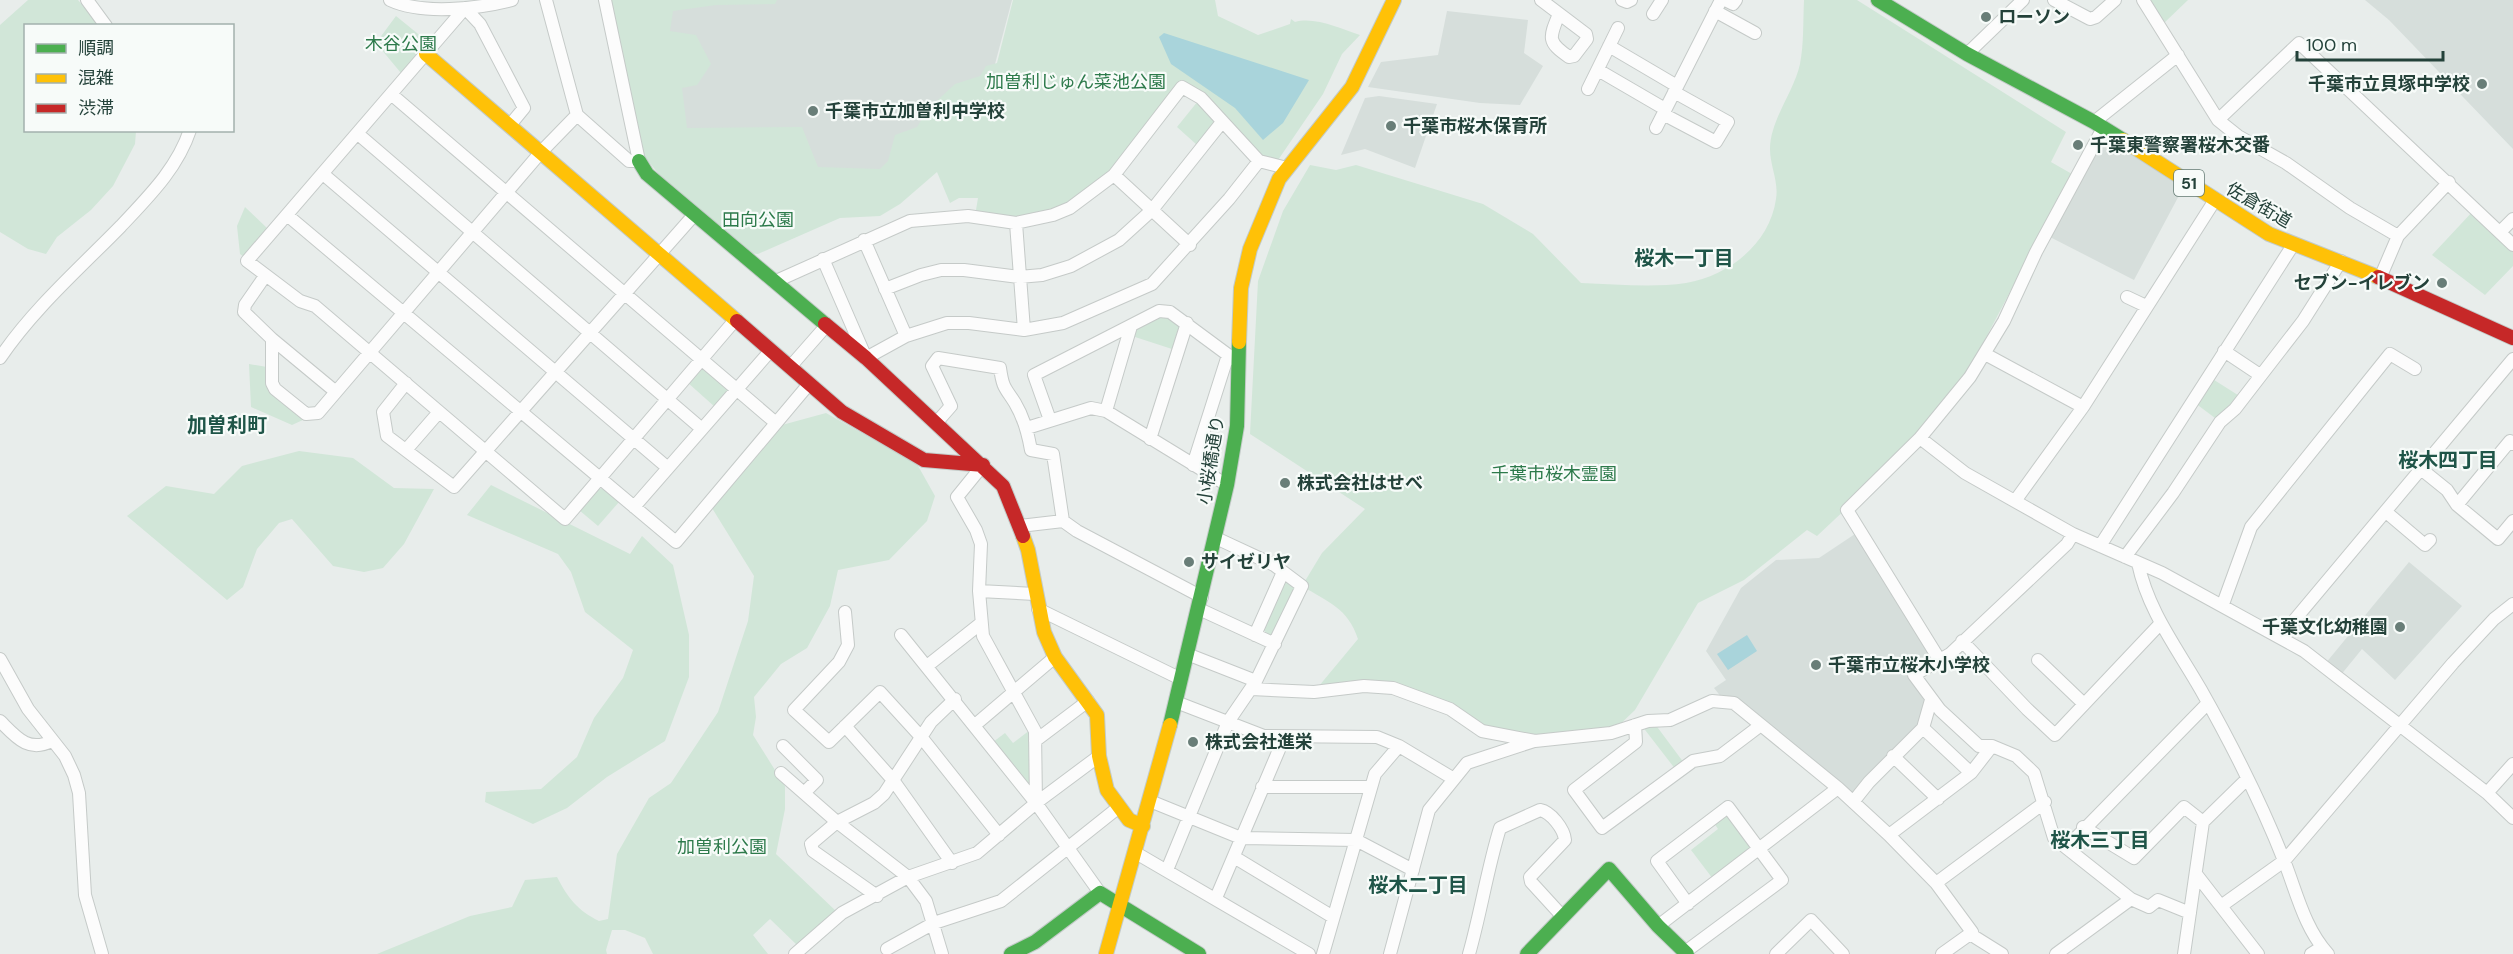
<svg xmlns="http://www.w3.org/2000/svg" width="2513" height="954" viewBox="0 0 2513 954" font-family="'DM Sans','Noto Sans JP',sans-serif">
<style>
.built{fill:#d6dedb}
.green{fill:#d1e6d8}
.water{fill:#a9d4db}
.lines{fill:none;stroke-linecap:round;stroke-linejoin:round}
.street-casing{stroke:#c5cac8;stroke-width:14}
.fast-casing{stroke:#c3cbc8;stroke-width:16}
.slow-casing{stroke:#c3cbc8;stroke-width:16}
.jam-casing{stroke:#c3cbc8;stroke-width:16}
.street{stroke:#fcfcfc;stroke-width:12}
.fast{stroke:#4caf50;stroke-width:14}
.slow{stroke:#ffc107;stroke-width:14}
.jam{stroke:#c62828;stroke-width:14}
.poi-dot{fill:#697e78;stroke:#f7fbf9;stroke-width:2}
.labels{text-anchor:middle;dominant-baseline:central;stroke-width:4.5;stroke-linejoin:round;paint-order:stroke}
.shield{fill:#f7fbf9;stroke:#637a73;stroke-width:1.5}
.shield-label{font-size:16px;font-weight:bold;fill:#24423a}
.poi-label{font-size:18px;font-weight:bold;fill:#24423a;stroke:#f7fbf9;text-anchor:start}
.park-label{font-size:18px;fill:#2d7a4b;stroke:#f7fbf9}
.street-label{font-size:18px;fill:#24423a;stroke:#f7fbf9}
.neighbourhood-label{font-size:20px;font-weight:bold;fill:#1f5548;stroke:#f7fbf9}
</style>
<rect width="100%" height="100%" fill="#e8edeb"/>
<path class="built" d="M663,0H1012L991,79L875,180L674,144Z
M2365,0H2513V149L2389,20Z
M1447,11L1528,20L1524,53L1543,66L1520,105L1480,103L1368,87L1381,62L1438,55Z
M1379,96L1437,104L1415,168L1365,149L1341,155L1365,98Z
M2103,133L2183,188L2134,280L2050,237Z
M1855,534L1928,649L1927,657L1908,674L1925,702L1919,723L1855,792H1850L1722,698L1714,688L1726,680L1706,651L1741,588L1776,560L1819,558Z
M2409,562L2462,606L2395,680L2362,649L2340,676L2325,664Z"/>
<path class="green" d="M28,0H78L99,25L26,26V130L136,131L135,144L113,186L91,210L57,237L46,254L28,249L0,232V25Z
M611,0H777L775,4L716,5L673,11L670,31L696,35L711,64L697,85L682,88L687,128L802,127L818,167L880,169L888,161L895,135L917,127L928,109L955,84L980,76L986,66L997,63L1013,0H1215L1218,16L1258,35L1290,24L1291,19L1295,22C1314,16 1342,29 1360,35L1342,54L1323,94L1276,163L1261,159L1180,83L1112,168L1082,194L1056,208L1016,221L975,216L978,198H959L950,203L937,172L900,204L880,216L840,218L758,254L748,253L662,178L644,156Z
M1804,0H1857L2066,132L2051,162L2072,174L1970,368L1882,475L1817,536L1807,530L1744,580L1698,603L1635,710L1611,733L1535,741L1504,735L1393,688L1314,692L1358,639C1348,608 1328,602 1302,586L1322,553L1365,509L1250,434L1258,281L1283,211L1310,165L1336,170L1356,165L1483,204L1533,234L1581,283C1615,284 1652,288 1686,283C1729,276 1770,243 1776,199C1779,182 1770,166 1770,149C1770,120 1794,92 1800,64C1804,44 1803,20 1804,0Z
M2146,0H2188L2163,24Z
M396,16L428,42L401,73L376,43Z
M1198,101L1211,115L1214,124L1197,145L1177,127Z
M245,207L268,229L244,257L240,254L237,226Z
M2474,210L2513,248V266L2485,295L2432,255Z
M1160,314L1169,317L1179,326L1172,349L1132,336L1135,326Z
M249,364L267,367L268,387L305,419L292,425L251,407Z
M705,367L728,387V394L715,407L687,382L699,368Z
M2211,378L2241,397L2219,421L2195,403Z
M826,413L917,464L935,496L927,521L889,560L838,570L830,606L807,648L781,664L754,697L756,717L753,735L785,786V809L776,854L837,912L798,946L770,919L753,935L768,954H653L645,938L625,930H612L606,950L607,954H377L470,916L512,907L525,880L557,877C568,898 577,910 599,921L608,919L617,854L649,798L671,783L718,712L748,621L754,576L712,508L782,425Z
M299,451L353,458L394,488L434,489L404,544L383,568L364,572L333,566L292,519L279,523L257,549L243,587L227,600L127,516L166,486L214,494L242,466Z
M491,485L630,554L642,536L673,565L689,635V677L665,741L607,777L567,808L533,824L485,802L486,792L541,789L577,757L594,718L623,678L633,650L585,612L571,572L558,554L467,515Z
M603,488L619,502L598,526L579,510L596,490Z
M1287,580L1297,590L1272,637L1263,630L1283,583Z
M1655,724L1684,763L1676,770L1642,726Z
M1030,730L1033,784L1027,785L993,742L1005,733L1013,743Z
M1727,813L1754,849L1713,879L1691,850L1718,829L1714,823Z"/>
<path class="water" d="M1164,33L1309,80L1283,123L1263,140L1235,108L1171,64L1159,37Z
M1747,635L1757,651L1728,670L1717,654Z"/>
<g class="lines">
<defs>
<path id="street" d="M87,0L106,26
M390,0C422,15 477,9 512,0
M546,0L577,115L629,161H639L605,0
M1541,0L1586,34L1587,39L1574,56L1569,57C1547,42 1549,38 1559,14
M1622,0L1627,2L1631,0
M1725,0L1733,4L1736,0
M2054,0L2090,19L2096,17L2115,0
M2143,0L2218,120L2238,136L2286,163L2350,208L2398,236
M465,8L247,261L300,301L315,306L565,519L736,319
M465,8L480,24L524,108L510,125
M1715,11L1755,33
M1653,14L1662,0
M1609,46L1677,86
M1967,54L2023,0
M1598,70L1665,109
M1588,89L1618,28
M391,94L776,423
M1663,114L1716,142L1728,122L1674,92
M2218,120L2299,43L2513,245
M2094,122L2178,55
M1656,128L1721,0
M358,134L702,429
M323,174L668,468
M1114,175L1190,245
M287,215L676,542L809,384
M1016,223L1024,330
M2500,232L2513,219
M864,240L906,336
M823,259L866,358L906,336L947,323H969L1024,330L1063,323L1152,284L1229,199L1259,161
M265,276L245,305L244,312L272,339V383L275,389L306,414L318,413L541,152L577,115
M2380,278L2398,236L2449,182
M774,282L910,221L968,216L1016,223L1053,215L1070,208L1114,175L1182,87L1201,98L1259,161L1287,168
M885,289L921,275L941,270H964L1019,277L1042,275L1071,266L1119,240L1152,210L1222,122
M2127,297L2146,306
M272,339L336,392
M2224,351L2260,375
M1985,354L2083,407
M0,358C33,309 80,268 121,226C148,197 177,169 190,130
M790,367L826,326
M406,383L383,412L387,436L454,487L694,215
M1106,411L1131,326
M1050,420L1034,375L1159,311L1170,312L1239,363
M937,422L951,406L932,366L938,358L1000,368C1003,389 1005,387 1015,403C1024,418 1028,433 1031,450L1053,454L1063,521L1077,531L1202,597
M1027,428L1091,408L1106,411L1227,485
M1920,438L1965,473L2073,534L2162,573L2304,651L2487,793L2513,818
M1150,439L1187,323
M406,450L439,412
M983,465L957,497L976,530L981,544L979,591L983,636L1035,731L1036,803
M1193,465L1228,355
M2421,469L2447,490L2457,505L2498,539L2513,521
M2015,501L2083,407L2215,200
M2457,505L2510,441L2513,444
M634,507L771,350
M2386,512L2425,545L2430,540
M1020,526L1063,521
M2073,534L2067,544L1950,654L1914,675L1940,710L1979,746H1992L2016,756L2034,773L2054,838L2131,899L2149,907L2158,900L2190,913
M2100,546L2293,245
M2125,557L2173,493L2220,422L2235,409L2303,321L2341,261
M2138,563C2148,611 2177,648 2201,690C2232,745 2262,804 2285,863C2297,894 2305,929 2328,954
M979,591L1035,594
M2223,604L2251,527L2390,354L2415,369
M1038,609L1181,679
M1199,609L1275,644
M845,612L848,645L839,662L794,710L829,742L880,692L922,738L999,835
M901,635L1036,803L1100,893
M1255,635L1283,572
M2281,636L2513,359
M1962,641L2027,709L2055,735L2160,624
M1187,654L1256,681
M0,659L28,709L65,756L74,775L79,793L85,895L102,954
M1939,659L1847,510L1920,438L1970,377L2004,321L2036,252L2103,128
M2038,660L2084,704
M927,666L980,624
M1251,689L1314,692L1364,686L1393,688L1450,709L1482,731L1535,741L1611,733L1648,721L1670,720L1712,701L1734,703L1838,788L1889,835L1936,883L1972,932L1970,934
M1176,702L1264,736L1377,737L1399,746L1454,779
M0,721C16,737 28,753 52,741
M975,725L1055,657
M1635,725L1636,742L1574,790L1602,828L1693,761L1720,756L1761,725
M845,726L893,780L952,863
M1923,728L1971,773
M1035,741L1088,701
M783,746L817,780L804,793
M1893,756L1938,799
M781,773L837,822L908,877L926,901L942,954
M1262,787H1371
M2487,793L2513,764
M1150,801L1241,838L1356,840L1413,870
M1853,802L1869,782L1923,728L1931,700
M2083,827L2134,858L2184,807L2203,822
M1889,835L1971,773L1992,746
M2067,847L2208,703
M1136,853L1309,954
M1234,857L1333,917
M1167,870L1228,722L1256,681L1302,586L1274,565L1216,538
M2196,874L2258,954
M1936,883L2045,802
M877,896L813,851L811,844L837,822L874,803L884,794L931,722L955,699
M1216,898L1284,738
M2221,906L2284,861L2453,663L2494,619L2513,604
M1658,926L1838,788
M1970,934L2002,954
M887,949L934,923L1001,901L1119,807
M1685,952L1782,880L1728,807L1657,861L1688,904
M795,954L842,913L908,877L977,853L1036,803L1099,756
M1323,954L1375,774L1399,746
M1390,954L1429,810L1467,763L1534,741
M1469,954C1481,912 1487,870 1500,828L1540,810C1551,812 1564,829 1565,840L1530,877L1531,882L1563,917
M1776,954L1811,920L1843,954
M1942,954L1970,934
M2056,954L2131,899
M2184,954L2203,822L2247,779
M2311,954L2322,947"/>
<path id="fast" d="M1878,0L1967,54L2094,122L2123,140
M639,161L647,174L825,324
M1170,725L1227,485L1237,426L1239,342
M1011,954L1035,942L1100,893L1199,954
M1527,954L1609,869L1658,926L1687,954"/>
<path id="slow" d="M426,54L737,321
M2123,140L2269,234L2378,277
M1239,342L1241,288L1250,249L1279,179L1352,87L1394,0
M1023,536L1028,550L1044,632L1055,657L1097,715L1099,756L1107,790L1129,820L1143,826
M1106,954L1170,725"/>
<path id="jam" d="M2378,277L2513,338
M737,321L842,412L924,460L983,465
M825,324L866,358L1003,486L1023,536"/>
</defs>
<use href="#street" class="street-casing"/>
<use href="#fast" class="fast-casing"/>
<use href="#slow" class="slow-casing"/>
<use href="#jam" class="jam-casing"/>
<use href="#street" class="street"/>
<use href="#fast" class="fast"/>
<use href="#slow" class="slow"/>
<use href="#jam" class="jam"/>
</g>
<g class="poi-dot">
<circle cx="1986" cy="17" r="6"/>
<circle cx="2482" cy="84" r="6"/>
<circle cx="813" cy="111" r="6"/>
<circle cx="1391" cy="126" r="6"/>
<circle cx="2078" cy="145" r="6"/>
<circle cx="2442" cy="283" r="6"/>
<circle cx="1285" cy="483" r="6"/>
<circle cx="1189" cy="562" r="6"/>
<circle cx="2400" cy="627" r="6"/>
<circle cx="1816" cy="665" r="6"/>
<circle cx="1193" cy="742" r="6"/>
</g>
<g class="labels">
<rect class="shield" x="2174" y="170" width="30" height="26" rx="4.5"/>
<g class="shield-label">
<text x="2189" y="183">51</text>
</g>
<g class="poi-label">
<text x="1998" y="17">ローソン</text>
<text x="2470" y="84" text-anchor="end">千葉市立貝塚中学校</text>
<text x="825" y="111">千葉市立加曽利中学校</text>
<text x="1403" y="126">千葉市桜木保育所</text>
<text x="2090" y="145">千葉東警察署桜木交番</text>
<text x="2430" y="283" text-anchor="end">セブン-イレブン</text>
<text x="1297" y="483">株式会社はせべ</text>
<text x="1201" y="562">サイゼリヤ</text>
<text x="2388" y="627" text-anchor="end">千葉文化幼稚園</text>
<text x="1828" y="665">千葉市立桜木小学校</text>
<text x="1205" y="742">株式会社進栄</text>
</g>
<g class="park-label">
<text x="401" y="44">木谷公園</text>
<text x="1076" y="82">加曽利じゅん菜池公園</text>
<text x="758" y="220">田向公園</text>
<text x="1554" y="474">千葉市桜木霊園</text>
<text x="722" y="847">加曽利公園</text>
</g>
<g class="street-label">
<text transform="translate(2259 205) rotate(30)">佐倉街道</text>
<text transform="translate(1211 460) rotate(-81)">小桜橋通り</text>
</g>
<g class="neighbourhood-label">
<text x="1684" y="258">桜木一丁目</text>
<text x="227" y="425">加曽利町</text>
<text x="2448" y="460">桜木四丁目</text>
<text x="2100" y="840">桜木三丁目</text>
<text x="1418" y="885">桜木二丁目</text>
</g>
</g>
<rect x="24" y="24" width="210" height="108" fill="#f7fbf9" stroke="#a3b1ad" stroke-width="1.5"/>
<rect x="36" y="44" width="30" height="9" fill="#4caf50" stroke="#a3b1ad" stroke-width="1.5"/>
<text x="78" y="54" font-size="18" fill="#24423a">順調</text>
<rect x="36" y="74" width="30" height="9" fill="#ffc107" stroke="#a3b1ad" stroke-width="1.5"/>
<text x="78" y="84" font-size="18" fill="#24423a">混雑</text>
<rect x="36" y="104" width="30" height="9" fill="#c62828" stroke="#a3b1ad" stroke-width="1.5"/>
<text x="78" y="114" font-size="18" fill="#24423a">渋滞</text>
<path d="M2297 51v9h146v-9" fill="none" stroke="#24423a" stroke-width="3"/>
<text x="2306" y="51" font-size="18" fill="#24423a" stroke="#f7fbf9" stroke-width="4.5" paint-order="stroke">100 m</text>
</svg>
